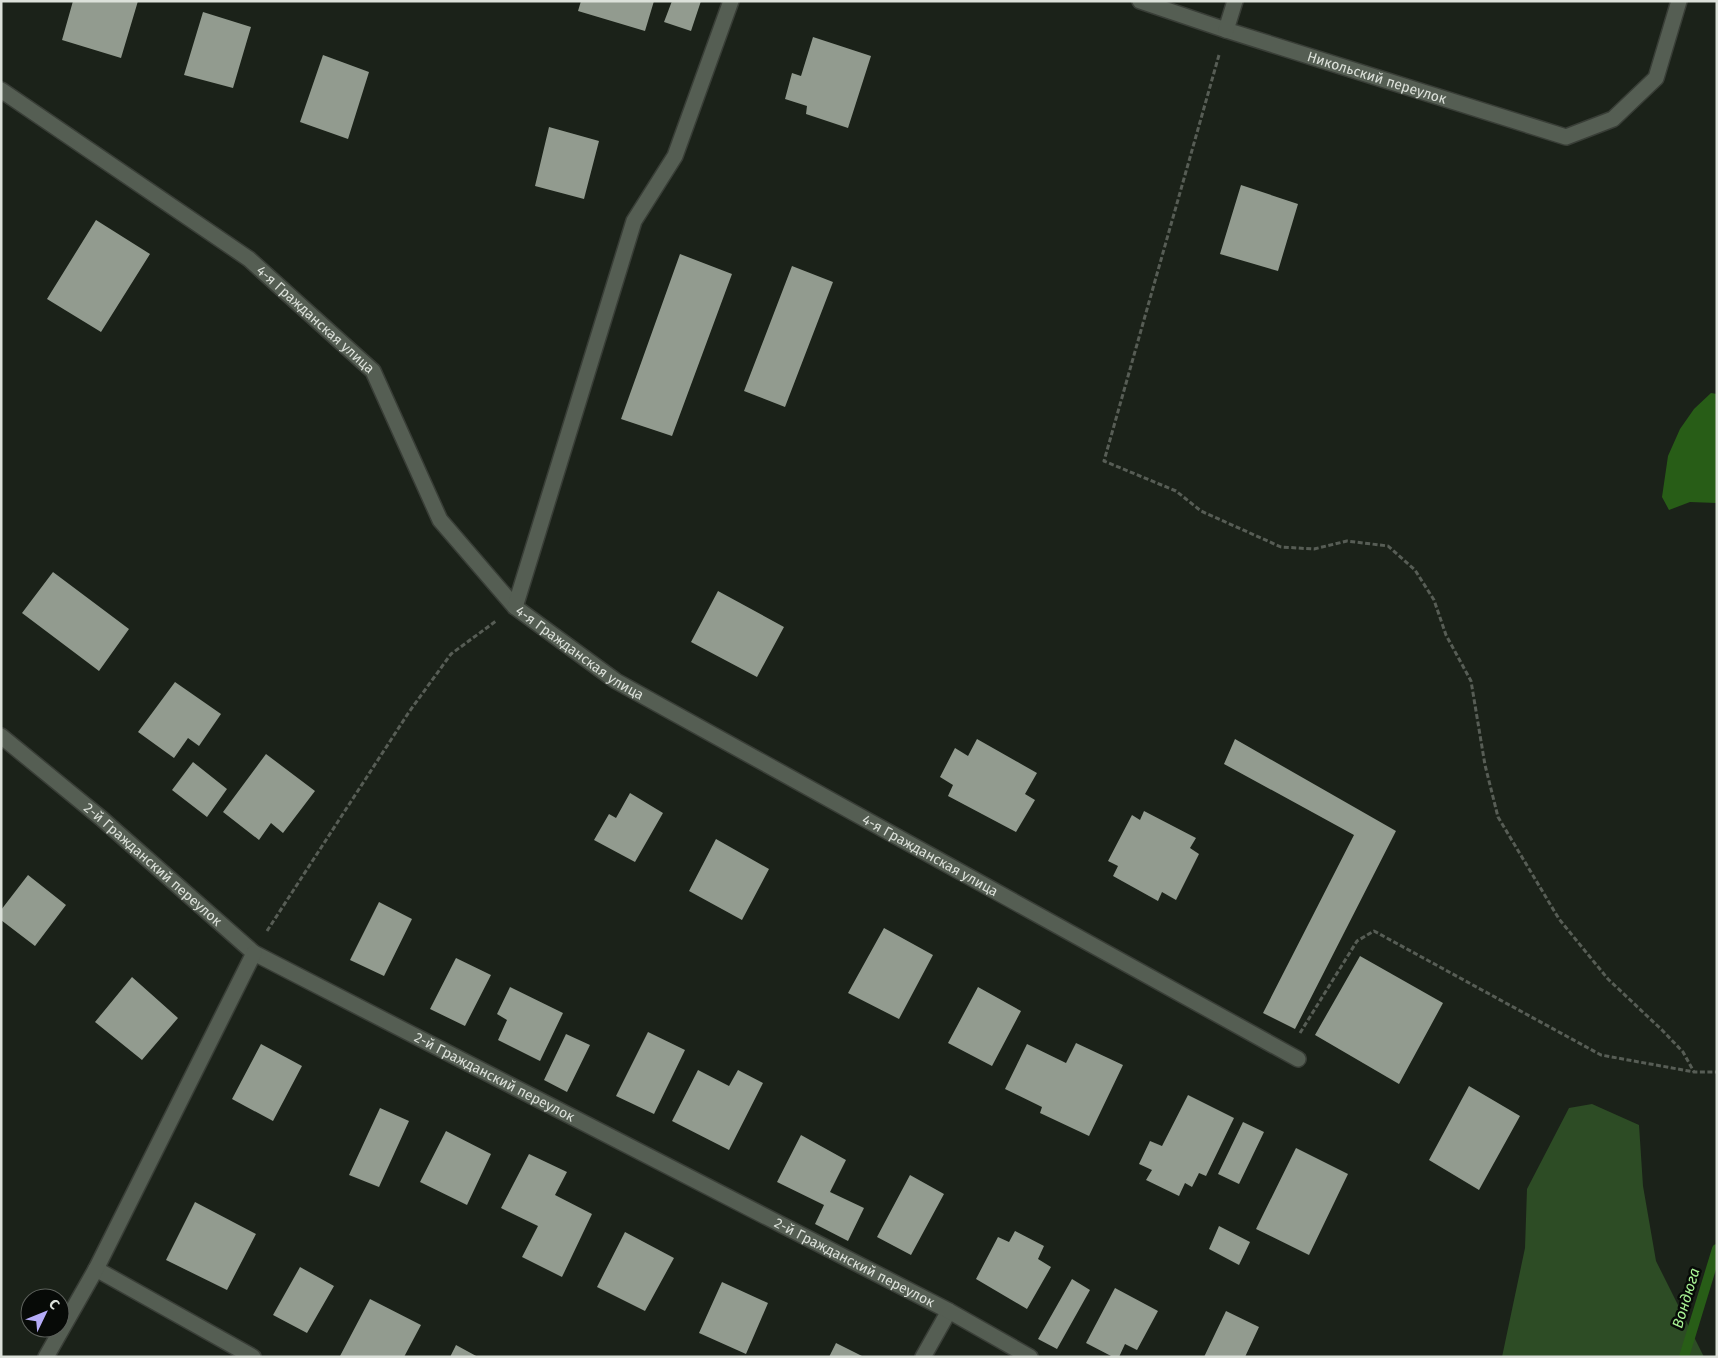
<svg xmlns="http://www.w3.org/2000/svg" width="1718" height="1358" viewBox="0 0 1718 1358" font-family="'Fira Sans',sans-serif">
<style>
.green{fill:#2d4c25}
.water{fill:#285d17}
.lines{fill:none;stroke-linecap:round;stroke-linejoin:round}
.stream{stroke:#285d17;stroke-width:10}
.building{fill:#929b8f}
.lane-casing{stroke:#393e37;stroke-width:18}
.street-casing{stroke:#393e37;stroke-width:18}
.path{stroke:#575d55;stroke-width:3;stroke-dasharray:5 2.5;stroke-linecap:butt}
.lane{stroke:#555e53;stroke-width:15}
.street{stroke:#555e53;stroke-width:15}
.labels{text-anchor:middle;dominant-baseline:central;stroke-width:5;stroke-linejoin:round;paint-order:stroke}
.street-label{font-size:14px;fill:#dce1da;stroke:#070a07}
.water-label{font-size:15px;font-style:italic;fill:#a9f495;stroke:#070a07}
</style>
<rect width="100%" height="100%" fill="#1b2219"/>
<path class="green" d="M1592,1104L1639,1125L1643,1186L1656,1261L1704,1357H1502L1525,1248L1527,1189L1569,1108Z"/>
<path class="water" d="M1711,393L1717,394V503L1690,502L1669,510L1662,497L1668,456L1680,429L1694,409Z"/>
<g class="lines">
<path class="stream" d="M1684,1357L1717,1249"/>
</g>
<path class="building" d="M73,1H138L121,58L62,40Z
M581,1H654L645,31L578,11Z
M672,1H701L691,31L664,22Z
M203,12L251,27L233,88L184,75Z
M813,37L871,56L848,128L806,114L807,106L785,99L792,73L801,76Z
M323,55L369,72L348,139L300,122Z
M549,127L599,141L584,199L535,186Z
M1241,185L1298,204L1278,271L1220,254Z
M96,220L150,254L101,332L47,299Z
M680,254L732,274L672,436L621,419Z
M792,266L833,282L785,407L744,391Z
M53,572L129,629L99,671L22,613Z
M718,591L784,627L757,677L691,642Z
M175,682L221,714L199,746L188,738L174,758L138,732Z
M977,739L1037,773L1025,794L1035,800L1016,832L948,796L953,785L940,777L955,748L968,756Z
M1235,739L1396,831L1295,1029L1263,1013L1354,835L1224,764Z
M266,754L315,791L283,833L271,823L259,840L223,812Z
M193,762L227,789L207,817L172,790Z
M630,793L663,813L635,862L594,840L609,814L616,818Z
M1144,811L1196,838L1190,848L1199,854L1176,900L1162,892L1158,901L1113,876L1118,866L1108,861L1132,815L1140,820Z
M716,839L769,869L742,920L689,891Z
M28,875L66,905L35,946L1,920V910Z
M379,902L412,919L384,976L350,960Z
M884,928L933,955L899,1019L848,993Z
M1360,956L1443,1003L1399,1084L1315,1035Z
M456,958L491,975L465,1026L430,1009Z
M132,977L178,1018L142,1060L95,1022Z
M510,987L563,1013L540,1061L498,1040L507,1020L497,1014Z
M978,987L1021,1011L992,1066L948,1043Z
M648,1032L685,1050L654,1114L616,1096Z
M566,1034L590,1045L567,1092L544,1080Z
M1076,1043L1123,1065L1089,1136L1040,1113L1042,1107L1005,1089L1027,1044L1066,1063Z
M261,1044L302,1066L273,1121L232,1099Z
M698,1070L729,1086L738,1070L763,1083L729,1150L672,1121Z
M1469,1086L1520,1116L1479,1190L1429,1160Z
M1188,1095L1234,1118L1206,1176L1199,1173L1192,1187L1185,1183L1179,1196L1146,1180L1152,1170L1139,1164L1150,1141L1162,1146Z
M380,1108L409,1121L379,1187L349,1175Z
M1243,1122L1264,1132L1239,1184L1218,1174Z
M446,1131L491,1154L467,1205L420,1182Z
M801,1135L846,1160L830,1192L864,1208L848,1241L815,1224L824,1205L777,1182Z
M1296,1148L1348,1174L1309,1255L1256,1229Z
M529,1154L567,1172L555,1195L592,1214L562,1277L522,1257L538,1226L501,1208Z
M910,1175L944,1194L911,1255L877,1237Z
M195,1202L256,1234L227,1290L166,1260Z
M1219,1226L1250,1242L1239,1265L1209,1249Z
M1015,1231L1044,1246L1038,1259L1051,1267L1027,1309L976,1279L998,1237L1009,1242Z
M625,1232L674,1258L645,1311L597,1287Z
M300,1267L334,1286L307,1333L273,1315Z
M1072,1279L1090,1290L1057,1349L1038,1339Z
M722,1282L768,1303L746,1354L699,1333Z
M1115,1288L1158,1311L1137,1350L1125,1344L1119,1357H1113L1086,1343Z
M370,1299L421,1325L404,1357L340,1356Z
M1226,1311L1259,1327L1245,1357H1204Z
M836,1343L864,1357H829Z
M456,1345L478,1357H450Z"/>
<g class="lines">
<defs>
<path id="lane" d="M923,1357L949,1311"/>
<g id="street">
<path id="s1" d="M1140,1L1226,30L1566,137L1613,119L1656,78L1679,1"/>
<path d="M1226,30L1235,1"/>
<path id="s2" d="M1,90L249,259L373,371L440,520L515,607L616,681L1298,1059"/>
<path d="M515,607L634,221L675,156L731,1"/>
<path id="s3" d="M1,736L101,818L254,953L949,1311L1030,1357"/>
<path d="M96,1269L253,1357"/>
<path d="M46,1357L96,1269L254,953"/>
</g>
</defs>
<use href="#lane" class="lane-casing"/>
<use href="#street" class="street-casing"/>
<path class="path" d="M1219,55L1104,461L1176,491L1201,511L1281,547L1314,549L1347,541L1388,546L1415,570L1434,600L1446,635L1471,681L1485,765L1498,817L1559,919L1608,979L1663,1031L1683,1052L1694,1072H1717
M267,931L409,712L451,654L496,621
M1300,1033L1357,941L1374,931L1601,1055L1694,1072"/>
<use href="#lane" class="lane"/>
<use href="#street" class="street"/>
</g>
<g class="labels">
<g class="street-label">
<text stroke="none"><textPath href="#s1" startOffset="249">Никольский переулок</textPath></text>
<text stroke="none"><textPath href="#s2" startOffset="390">4-я Гражданская улица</textPath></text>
<text stroke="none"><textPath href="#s2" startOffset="825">4-я Гражданская улица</textPath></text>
<text stroke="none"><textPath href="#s2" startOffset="1230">4-я Гражданская улица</textPath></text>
<text stroke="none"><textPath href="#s3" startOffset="199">2-й Гражданский переулок</textPath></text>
<text stroke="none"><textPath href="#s3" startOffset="604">2-й Гражданский переулок</textPath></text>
<text stroke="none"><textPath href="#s3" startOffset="1009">2-й Гражданский переулок</textPath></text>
</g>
<g class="water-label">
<text transform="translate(1686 1298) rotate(-73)">Вондюга</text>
</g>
</g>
<rect width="1718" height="1358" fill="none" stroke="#dce1da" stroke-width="5"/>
<g transform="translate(45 1313) rotate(47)"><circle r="24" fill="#070a07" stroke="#5c605b"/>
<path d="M0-4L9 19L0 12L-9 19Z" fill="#b5acf8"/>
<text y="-8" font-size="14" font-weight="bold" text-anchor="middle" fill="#dce1da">С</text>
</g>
</svg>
